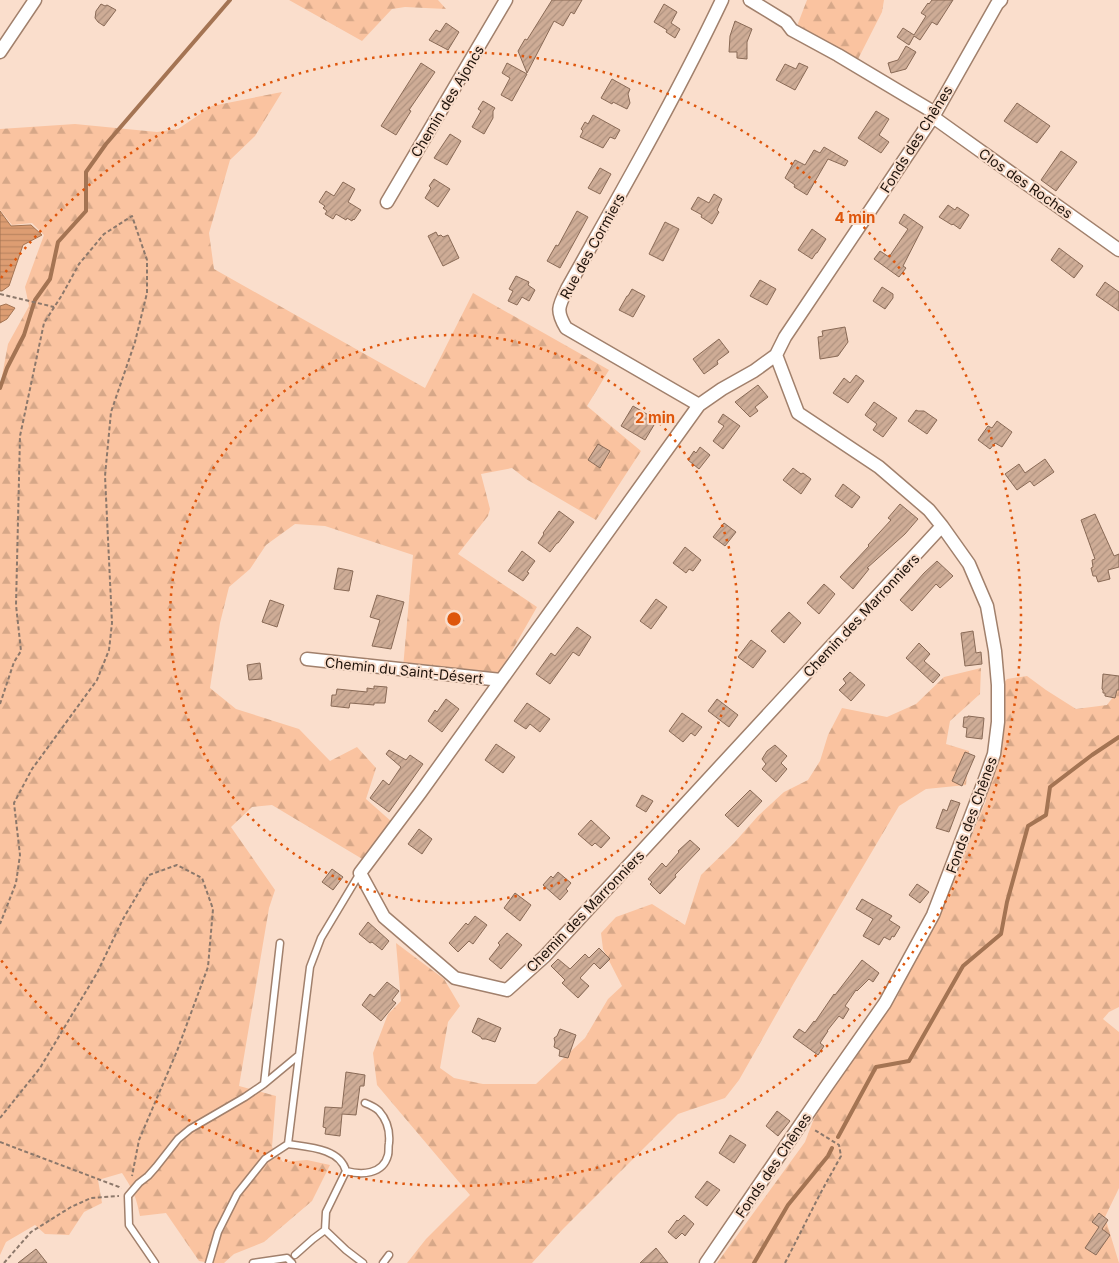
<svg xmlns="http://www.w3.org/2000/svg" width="1119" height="1263" viewBox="0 0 1119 1263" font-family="Inter,sans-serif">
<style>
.forest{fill:url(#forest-firs)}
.water{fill:url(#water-rules);stroke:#a47453}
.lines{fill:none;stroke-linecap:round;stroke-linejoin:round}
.stream{stroke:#a47453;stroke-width:4}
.building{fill:url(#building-hatch);stroke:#896a56}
.lane-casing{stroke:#a1806c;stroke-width:9}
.street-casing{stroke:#a1806c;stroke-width:15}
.path{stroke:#8c786b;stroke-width:2;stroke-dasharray:4 2.5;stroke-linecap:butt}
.lane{stroke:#fff;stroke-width:6}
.street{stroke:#fff;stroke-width:12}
.ring{fill:none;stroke:#de560c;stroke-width:2.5;stroke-dasharray:2.5 5}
.labels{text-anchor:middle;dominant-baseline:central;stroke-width:4;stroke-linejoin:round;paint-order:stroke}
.street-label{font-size:14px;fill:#1f130b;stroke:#fadecc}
.centre{fill:#de560c;stroke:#fadecc;stroke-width:2.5}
.ring-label{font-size:15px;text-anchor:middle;font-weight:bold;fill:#de560c;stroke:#fadecc;stroke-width:4;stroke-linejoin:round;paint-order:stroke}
</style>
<defs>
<pattern id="forest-firs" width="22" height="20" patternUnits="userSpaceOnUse" patternTransform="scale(1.25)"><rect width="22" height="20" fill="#fac3a0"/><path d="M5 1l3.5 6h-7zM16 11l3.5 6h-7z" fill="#d6a788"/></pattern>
<pattern id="water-rules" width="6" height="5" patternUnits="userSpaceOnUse" patternTransform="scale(1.25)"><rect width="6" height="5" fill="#dd9d72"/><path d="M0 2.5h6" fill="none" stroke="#bd8661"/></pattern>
<pattern id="building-hatch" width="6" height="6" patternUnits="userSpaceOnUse" patternTransform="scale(1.25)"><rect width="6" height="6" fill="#ceac96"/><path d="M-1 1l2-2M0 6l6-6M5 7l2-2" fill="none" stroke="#b09380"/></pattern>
</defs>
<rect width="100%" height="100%" fill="#fadecc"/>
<path class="forest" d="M289,0H438L446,9L405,7L392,9L362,41Z
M807,0H884L882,12L856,63L797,26Z
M282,92L255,136L230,160L209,233L214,269L425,388L473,293L609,370L587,406L641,451L596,520L526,479L512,468L481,474L490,509L488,516L458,554L537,607L497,677L403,668L413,555L325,526L295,524L266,545L250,569L229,587L220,623L210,688L236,709L299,729L330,761L357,747L376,768L366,799L392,822L364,860L272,805L252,807L231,827L275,890L269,908L239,1086L276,1096L272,1147L283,1162L307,1160L330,1165L312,1201L264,1242L234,1254L224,1263H212L199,1261L166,1213L140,1216C136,1196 133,1190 122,1173L98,1180L102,1203L84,1212L69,1235L45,1234L35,1225L6,1242L0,1255V387L8,344L29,306L25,287L44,235L32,223L12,225L0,210V129L75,124L157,132L178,129L212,106Z
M981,668L980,694L950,721L946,744L969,751L966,785L926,789L899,806L794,983L739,1080L725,1098L678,1114L563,1229L532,1263H407L426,1239L470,1195L377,1085L373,1053L388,1014L401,1001L396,943L444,979L460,1006L448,1022L440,1068L454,1078L483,1084H536L585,1038L608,999L622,986L603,949L601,933L616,917L652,904L685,925L701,875L734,843L758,816L784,792L808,780L820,761L828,735L842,708L887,717L916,704L944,677Z
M1027,676L1046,690L1076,709L1107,705L1119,689V1007L1109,1012L1103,1019L1119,1032V1188L1105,1217L1119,1263H717L805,1142L821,1100L896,999L932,928L986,801L993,701L1002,685L1007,679Z"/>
<path class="water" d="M0,211L11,226L31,225L42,235L23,245L9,286L2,291H0Z
M6,304L15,308L7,319L0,323V306Z"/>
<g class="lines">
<path class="stream" d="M0,388L7,368L24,335L35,300L50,279L58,242L86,211V172L106,144L230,0
M838,1137L876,1067L909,1061L963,966L1001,934L1007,902L1028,826L1046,815L1050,787L1092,755L1119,737
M754,1263L788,1205L828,1156L832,1148"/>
</g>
<path class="building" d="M552,0H582L574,14L571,12L563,26L554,21L527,73L518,51L525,39L527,40Z
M932,0H953L937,25L932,22L920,40L914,36L909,45L897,37L903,28L914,35L926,16L921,13L928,3L929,4Z
M101,4L105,6L107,5L116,10L104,26L98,22L95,18L96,11Z
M664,4L677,12L671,23L680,29L675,38L666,32L667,30L654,22Z
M735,21L752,29L747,42V59L737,58V52H729L730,36Z
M446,23L459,32L448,50L429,40L436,30L440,32Z
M906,46L916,52L906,69L891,73L888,63L898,60Z
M421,63L435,72L409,110L411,111L396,135L381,126Z
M507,63L527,74L512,101L501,95L510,78L502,73Z
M799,63L808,67L795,90L776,80L785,64L796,69Z
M612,79L630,89L628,94L630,103L627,109L613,102L612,104L601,98Z
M483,101L495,108L493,111V118L484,134L472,127L481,111L478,109Z
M1017,103L1050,126L1037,143L1004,121Z
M876,111L889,119L879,135L889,142L881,153L858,138Z
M593,115L620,130L615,139L610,137L603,148L580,137L583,131L581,129L585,122L588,124Z
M450,134L461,141L447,165L434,158Z
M824,147L848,161L845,166L828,159L807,195L794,187L795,185L785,178L795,160L805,165L814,150L820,153Z
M1061,151L1077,162L1056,191L1041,180Z
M600,168L611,174L600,194L588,188Z
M434,179L450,189L438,207L425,198L431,188L429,186Z
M343,182L355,189L348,202L361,210L354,220L353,219L352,221L347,218L346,220L336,214L333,219L325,214L327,211L323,208L325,206L319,202L326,191L334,196Z
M714,194L722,199L717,210L719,212L712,224L701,217L702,215L691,209L698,197L709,203Z
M948,205L955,210L957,207L969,215L960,229L953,224L952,225L939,217Z
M577,211L588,217L560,268L547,261L556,245L558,246Z
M904,214L923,227L903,266L906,268L899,277L874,259L880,251L889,257L908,229L899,223Z
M665,222L679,229L663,261L649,254Z
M812,229L826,239L817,253H816L812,259L798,250Z
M436,232L438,236L441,235L443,237L448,235L459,258L443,266L428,236Z
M1059,248L1083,266L1074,278L1051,260Z
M516,276L529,282L528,285L535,290L529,301L522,297L517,305L508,301L513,291L509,289Z
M760,280L776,289L767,305L750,296Z
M1105,282L1119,292V311L1096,295Z
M882,287L893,294V298L885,309L873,301Z
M632,289L645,296L633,317L619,310L627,296H628Z
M845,327L848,342L838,356L820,359L818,337L823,336L822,331Z
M719,339L729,352L717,361L718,364L704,374L693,359Z
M856,375L864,381L848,403L833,393L844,378L850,383Z
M758,385L768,397L755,407L758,411L750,417L735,402Z
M874,402L897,418L883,437L873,430L877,424L865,415Z
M633,406L657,420L645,440L621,426Z
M916,410L918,411H924L937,420L927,434L908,421Z
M723,414L740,426L723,449L713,441L724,426L718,422Z
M997,421L1012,432L1002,447L995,443L990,449L978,440L988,426L992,428Z
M598,444L610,451L600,468L588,460Z
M700,447L710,455L699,469L688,460L694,451L696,453Z
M1045,459L1054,472L1034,486L1030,481L1017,490L1005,474L1019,464L1025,473Z
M793,468L801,474L803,473L811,479L801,494L783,480Z
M843,484L860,497L852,508L835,496Z
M900,504L918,519L905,534L867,568L869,569L853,589L840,577L869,546L868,545L891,520L888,518Z
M559,511L574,522L558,543H557L550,552L538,543L544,534L543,533Z
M1095,514L1114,556L1119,554V567L1108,570L1110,579L1098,582L1096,576H1093L1091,568L1093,567L1092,560L1095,559L1081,520Z
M724,523L736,532L725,546L713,537Z
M685,547L701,560L693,571L689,569L686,573L673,563Z
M522,551L535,561L527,572L529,573L523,581L508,571Z
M937,561L953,576L940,588L936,584L912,611L900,600L924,573Z
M338,568L353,571L349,591L334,589Z
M824,584L835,594L819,614L807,603Z
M377,595L404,602L391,649L372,646L380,620L370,617Z
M656,599L667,607L651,629L640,621Z
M270,600L284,605L277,627L262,622Z
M789,612L801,623L784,643L771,631Z
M577,627L591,637L579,656L573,652L550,684L536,674L551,653L555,656Z
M973,631L976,653L981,652L982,664L965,666L961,633Z
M751,640L766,651L753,668L738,657Z
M919,643L930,654L924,661L940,675L933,683L906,658Z
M260,663L262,679L249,680L247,665Z
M850,672L865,685L851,701L839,690L846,683L843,679Z
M1103,674L1119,676V690H1117L1115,698L1105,696V693H1103V690L1102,689Z
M374,686L387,687L385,703H374V705L350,703L349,708L331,706L332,695H336L337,689L367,692V688L374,689Z
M446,699L459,709L442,732L428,721L435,710L437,712Z
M717,699L738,715L729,727L708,711Z
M527,703L550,719L540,732L530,724L526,729L514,721Z
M682,713L702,727L695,736L691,733L683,742L669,731Z
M968,716L984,718L982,739L966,737L967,728L963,727L964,717H968Z
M496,744L515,757L503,773L485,760Z
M775,745L787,756L781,763L787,769L776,782L762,769L766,764L762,759L767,751Z
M389,750L406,760L410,755L423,764L389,812L370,798L383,780L389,785L401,767L386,754Z
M965,752L975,756L962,786L952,781Z
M750,790L762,801L738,827L725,815Z
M642,795L653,801L646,812L636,806Z
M951,800L960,803L949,832L936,828L943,809L947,811Z
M591,820L610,838L601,848L595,843L592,846L578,834Z
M419,829L432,839L422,854L408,844Z
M690,840L700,849L675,875L676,877L660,894L650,884L652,882L648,879L662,863L666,867L679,852L678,851Z
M332,869L343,877L333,890L322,882Z
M558,872L571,883L566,889L568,891L560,900L543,885L551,876L553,878Z
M917,884L929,892L920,903L909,895Z
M515,893L531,905L520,921L504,908Z
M862,899L892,916L889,920L900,927L894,937L892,936L890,940L884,937L879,945L863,936L873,919L856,909Z
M475,916L487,925L473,944L469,941L458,952L449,943L466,923L468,925Z
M368,922L389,941L382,950L372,942L370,943L359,934Z
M507,933L522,945L501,969L489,959L500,945L498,943Z
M599,948L610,959L600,969L594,963L580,978L589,986L578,998L562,983L565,980L551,966L558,959L570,969L585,954L589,958Z
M862,960L879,973L873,982L869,979L857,991L856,990L845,1006L849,1009L843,1019L839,1016L827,1031H828L820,1043L824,1046L818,1055L793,1037L799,1029L805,1033L814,1021L815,1022L834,994L835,995Z
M387,982L399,991L392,1000L396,1003L381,1021L362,1005L370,994L374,997Z
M478,1018L501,1028L495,1042L486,1039H482L481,1037L472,1032Z
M560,1029L576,1035L568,1058L559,1056L560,1050L554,1047L555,1042L554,1038L557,1036Z
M346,1072L365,1075L364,1086H360L356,1115L342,1114L340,1136L325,1134L326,1128L323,1127L325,1107L342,1108Z
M777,1111L790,1121L778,1136L766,1126Z
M730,1135L746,1145L734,1163L719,1153Z
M707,1181L720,1190L707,1206L695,1197Z
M1099,1213L1108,1220L1102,1229L1110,1235L1096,1255L1085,1248L1099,1227L1092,1222Z
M684,1215L694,1224L685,1236L682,1233L676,1239L668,1232L677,1220L678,1221Z
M656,1248L668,1263H640Z
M36,1249L47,1263H18Z"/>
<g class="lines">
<defs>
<path id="lane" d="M264,1084L299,1055
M288,1144C307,1147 340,1148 346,1171L326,1212L325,1230L346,1250L363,1263
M346,1171C361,1175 383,1175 388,1155C389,1152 388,1147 389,1143C390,1132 387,1120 379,1111C375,1107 370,1105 365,1103
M295,1255L313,1239L325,1230
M155,1263L129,1225L128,1196L139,1183L148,1176L156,1167L178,1139L190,1129L245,1097L264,1084L280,943
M209,1263L218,1232L237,1194L265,1159L288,1144L310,967L321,938L360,873
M253,1263L287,1258L292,1263
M383,1263L389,1255"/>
<path id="street" d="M722,0C675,99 620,194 567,289C558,307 556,311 566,328L699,405L722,389L754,371L776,355L785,337L933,117L997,4L1001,0
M750,0L786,22L792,30L838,55L935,113
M0,52L35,0
M933,117L1119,250
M387,202L506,0
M699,405L420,793L360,873L384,917L455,978L507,990L545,956L942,526
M307,659L501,680
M706,1263L826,1087L885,1003L933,915L984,782L994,754L998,722V685L995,651L987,606L969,564L942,526L929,510L879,467L798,413L776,355"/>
</defs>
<use href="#lane" class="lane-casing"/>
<use href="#street" class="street-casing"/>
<path class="path" d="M0,294L54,307
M0,704L14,662L21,651L16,605L20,436L44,323L62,295L79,264L104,234L132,216L147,260V293L135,342L111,412L105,476L112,623L109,650L97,680L32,769L14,803L20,855L16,883L0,924
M0,1118L40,1068L97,973L123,919L149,875L177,865L202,878L213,909L208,967L177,1051L139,1140L132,1176
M0,1142L119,1187L121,1189
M4,1263L31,1232L71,1207L91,1198L119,1196
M785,1263L820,1194L841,1156L839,1145L813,1129"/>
<use href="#lane" class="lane"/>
<use href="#street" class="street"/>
</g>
<g class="ring">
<circle cx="454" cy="619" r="284"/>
<path d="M1 278A567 567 0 1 1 1 960"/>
</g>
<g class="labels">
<g class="street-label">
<text transform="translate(447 101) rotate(-59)">Chemin des Ajoncs</text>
<text transform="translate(916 139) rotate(-58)">Fonds des Chênes</text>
<text transform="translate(1026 183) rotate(35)">Clos des Roches</text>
<text transform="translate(592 246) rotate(-61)">Rue des Cormiers</text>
<text transform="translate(861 615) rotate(-47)">Chemin des Marronniers</text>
<text transform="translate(404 670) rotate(6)">Chemin du Saint-Désert</text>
<text transform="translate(971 815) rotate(-70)">Fonds des Chênes</text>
<text transform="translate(585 911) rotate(-46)">Chemin des Marronniers</text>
<text transform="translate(773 1165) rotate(-56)">Fonds des Chênes</text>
</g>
</g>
<circle cx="454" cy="619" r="8" class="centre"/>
<g class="ring-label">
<text x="855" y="223">4 min</text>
<text x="655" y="423">2 min</text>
</g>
</svg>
